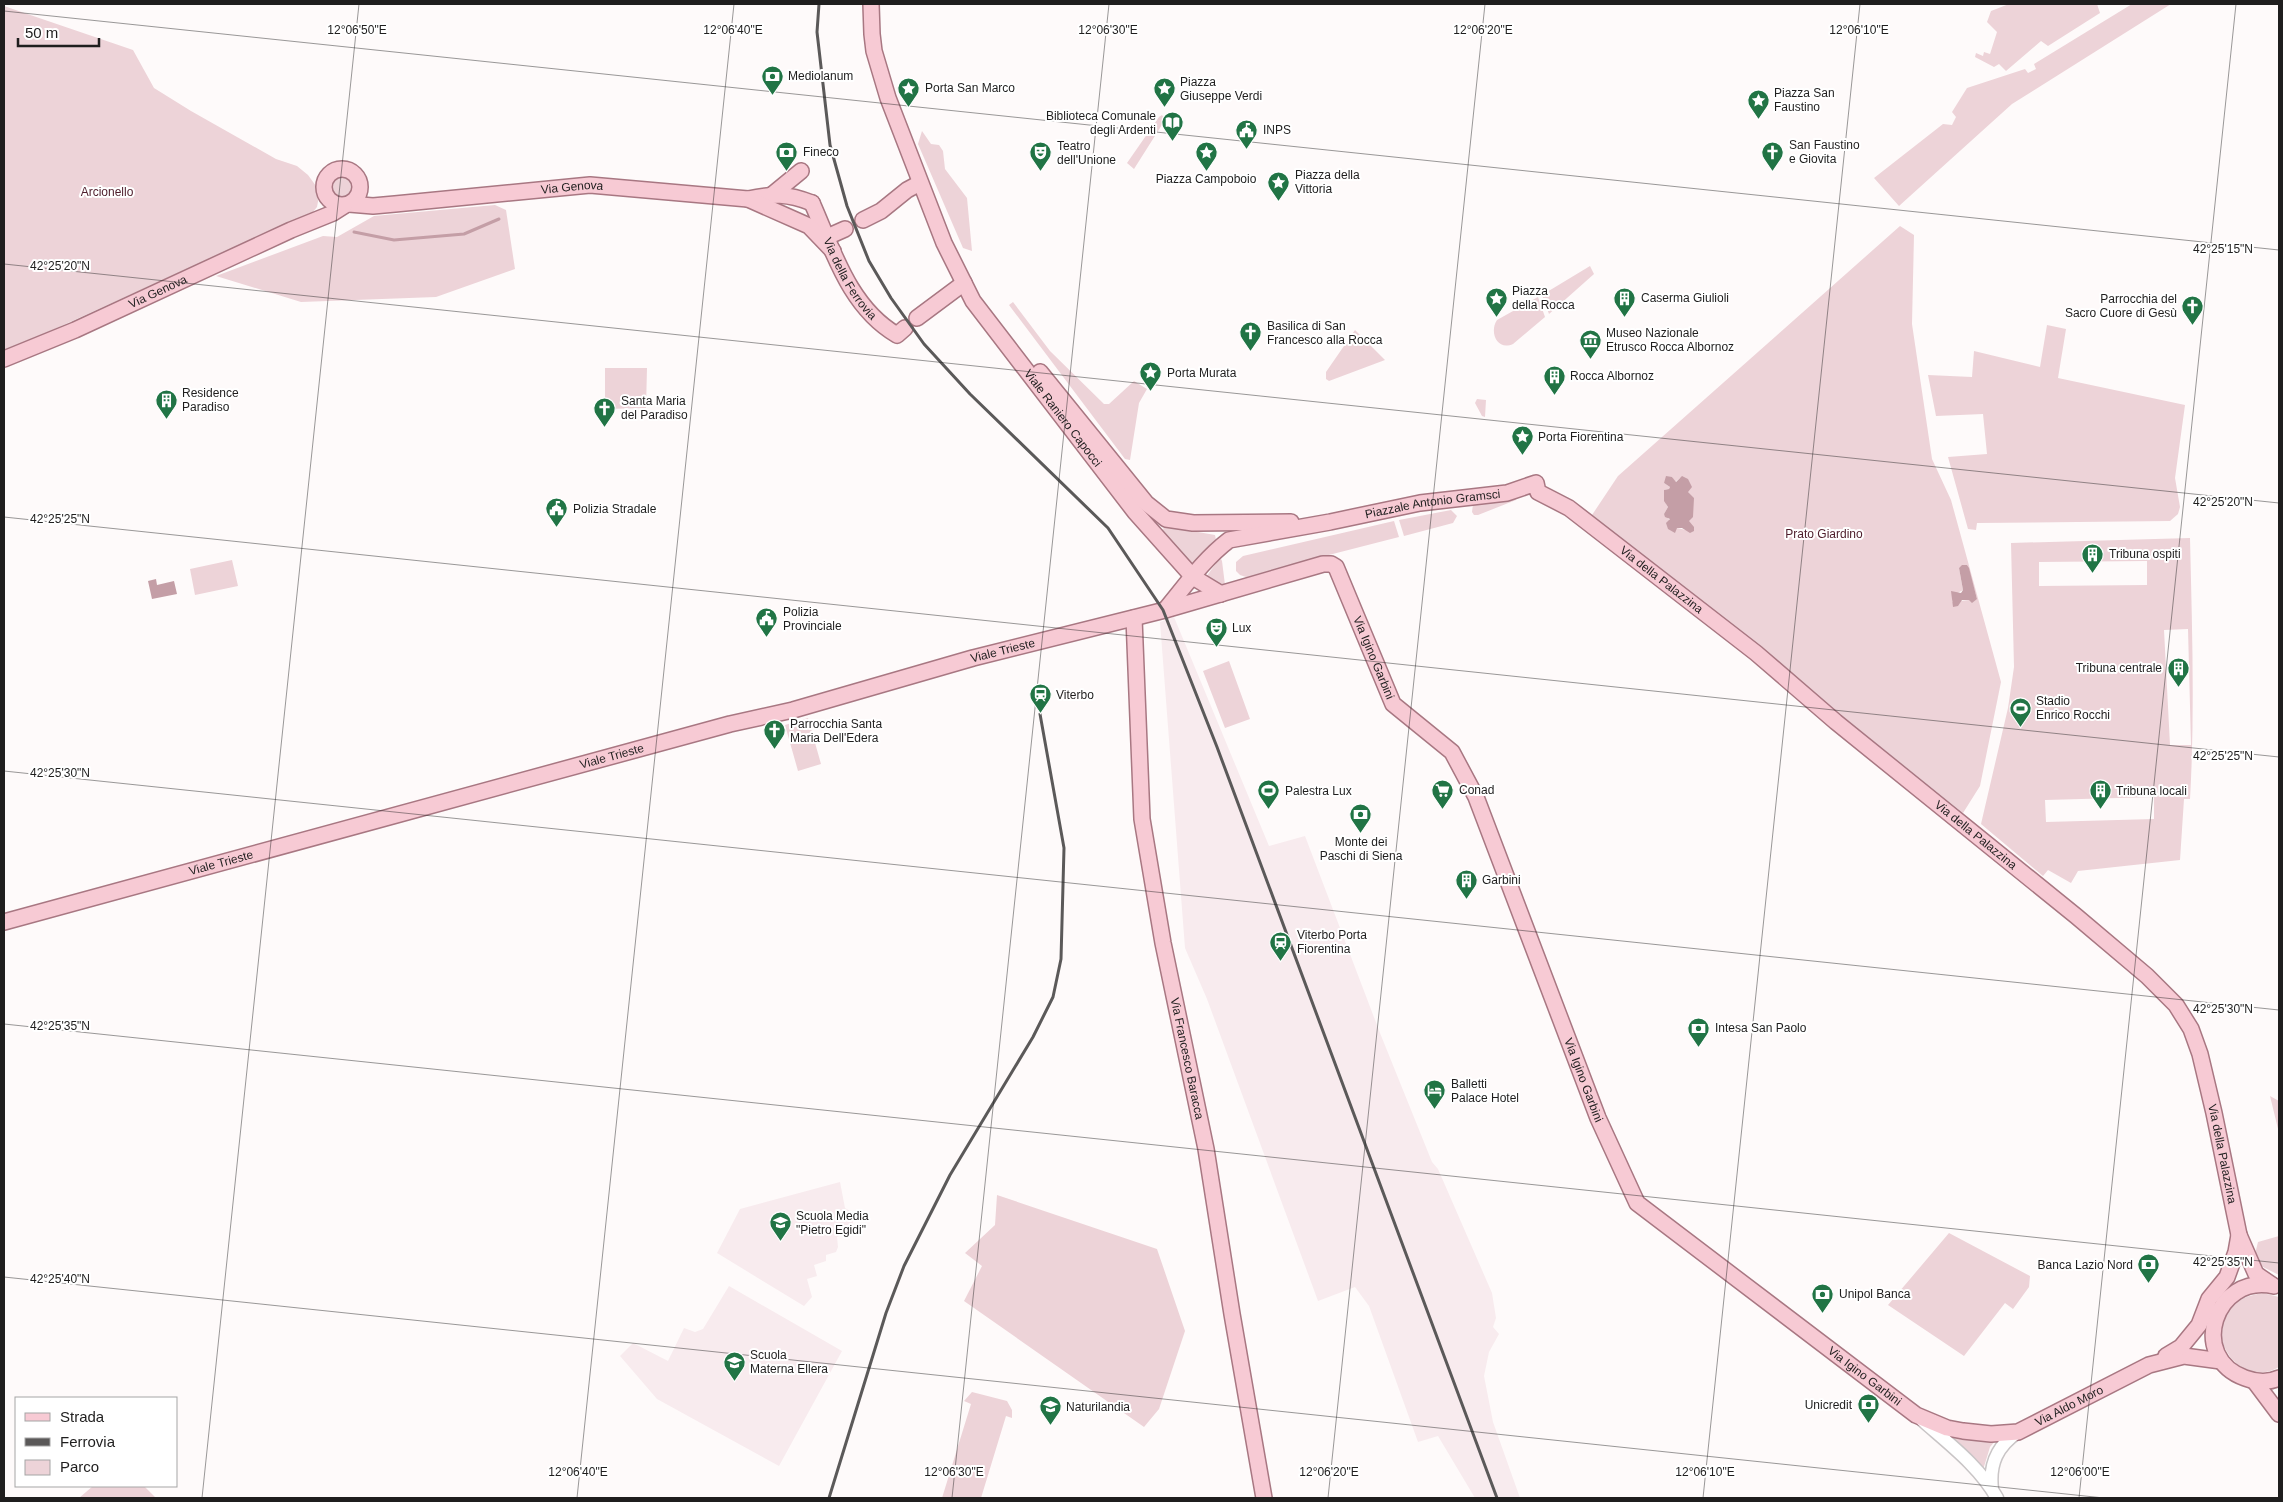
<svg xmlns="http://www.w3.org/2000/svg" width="2283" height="1502" viewBox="0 0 2283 1502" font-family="Arial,sans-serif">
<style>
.built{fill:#f8ebee}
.green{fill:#edd3d8;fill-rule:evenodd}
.water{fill:#c49ea6}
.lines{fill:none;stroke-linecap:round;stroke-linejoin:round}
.stream{stroke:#c49ea6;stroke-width:3}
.minor-casing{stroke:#c9c5c6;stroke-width:15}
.major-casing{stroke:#a87782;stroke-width:18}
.minor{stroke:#fff;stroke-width:12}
.major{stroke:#f7cad4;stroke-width:15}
.rail{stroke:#5b5959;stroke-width:3}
.ticks{fill:none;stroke:#1f1e1e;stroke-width:1;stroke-opacity:0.45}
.labels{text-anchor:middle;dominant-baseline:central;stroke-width:4;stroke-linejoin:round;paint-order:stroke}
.poi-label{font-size:12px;fill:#1f1e1e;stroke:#fff;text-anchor:start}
.street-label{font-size:12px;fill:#1f1e1e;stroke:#fff}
.park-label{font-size:12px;fill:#4e1d2b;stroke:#fff}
.ticks-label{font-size:12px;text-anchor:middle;fill:#1f1e1e;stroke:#fff;stroke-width:4;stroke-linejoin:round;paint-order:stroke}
</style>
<rect width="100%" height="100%" fill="#fefafa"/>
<path class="built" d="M1174,617L1269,846L1305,836L1380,1033L1432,1162L1438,1169L1492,1293L1496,1318L1493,1327L1499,1334L1489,1352L1484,1376L1493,1422L1520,1498H1475L1438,1436L1418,1442L1369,1306L1355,1287L1318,1301L1207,999L1185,948L1160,622Z
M840,1182L845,1208L853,1213V1224L847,1233L837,1237L838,1247L836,1252L826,1255V1261L814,1265L817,1276L807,1279L812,1297L804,1306L717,1253L740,1209Z
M729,1286L842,1351L779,1466L657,1399L620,1356L633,1343L668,1361L684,1328L695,1332L703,1329Z"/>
<path class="green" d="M2009,4H2097L2100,13L2048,46L2041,41L2006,71L1999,64L1994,67L1975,57L1976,53L1983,56L1984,52L1990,54L1997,32L1987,22L1991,11Z
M2132,4H2171L2012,104L1899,206L1874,178L1943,124L1952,125L1956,117L1952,112L1967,88L2025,69L2028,73L2036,69L2034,64Z
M4,6L133,50L154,88L191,111L276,159L297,166L308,175L316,186L319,196L317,207L308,218L191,267L4,352Z
M1162,115L1165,120L1134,169L1127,163L1159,117Z
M922,131L931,144L939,145L943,151L945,169L967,198L972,251L963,248L918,144Z
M329 187a13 13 0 1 1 26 0a13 13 0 1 1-26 0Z
M495,205L506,210L515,269L436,297L301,302L216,276L323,236L337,237L374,216Z
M1900,226L1914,235L1912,324L1932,459L1951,500L2001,682L1980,786L1963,813L1592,515L1618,476ZM1672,477L1675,482L1680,478L1689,494L1686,530L1677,528L1664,514L1668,507L1666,504L1664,490L1669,489L1670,487L1664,483ZM1967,565L1977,599L1952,602V596L1963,590L1959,568Z
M1590,266L1594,274L1549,314L1542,295Z
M1538,297L1545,317L1513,344C1497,351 1489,332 1497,320Z
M1013,302L1050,351L1104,404H1109L1134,381L1147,389L1139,403L1130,460L1125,459L1009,305Z
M2047,325L2066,329L2058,378L2185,405L2175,478L2180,507L2178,514L2170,521L1977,523L1976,530L1968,529L1948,457L1987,454L1983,414L1936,416L1928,375L1972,377L1974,351L2040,367Z
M1355,330L1385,360L1329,381L1326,379V372Z
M605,368H647L646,408L605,409Z
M1477,399L1486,400L1485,417L1482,416L1475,403Z
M1517,497L1516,500L1478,515H1474L1472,512L1473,504Z
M1451,510L1457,516L1453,523L1404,536L1399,520Z
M1394,521L1399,537L1282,567L1259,576L1246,577L1240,575L1236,571V562L1243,556Z
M1164,526L1215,535L1216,540L1194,567L1191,568L1163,530Z
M2190,538C2192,625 2195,712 2190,799H2184L2180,860L2078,871L2071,883L2048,870L2043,876L1981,824L2008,708L2014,667L2011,543ZM2147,561V585L2039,586V562ZM2188,629L2191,745H2170L2164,630ZM2154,797V819L2046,822L2045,800Z
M1221,559L1222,561L1225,585L1214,583L1206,577L1217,562Z
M232,560L238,586L195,595L190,569Z
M1229,661L1250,719L1225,728L1203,671Z
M808,718L821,764L798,771L785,725Z
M2270,1096L2279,1101V1133Z
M997,1195L1157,1249L1185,1331L1159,1409L1144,1427L964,1301L982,1266L965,1253L995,1225Z
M1949,1233L2030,1276L2029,1287L2013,1309L2005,1303L1964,1356L1888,1305Z
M2279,1236V1275L2263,1267L2255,1254L2258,1242Z
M2263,1293L2279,1297V1367C2231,1396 2185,1304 2263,1293Z
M972,1392L1007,1401L1012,1410V1418L1006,1416L981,1498H942L971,1404L964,1401Z
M1947,1434L1996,1440L1990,1447L1983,1470Z
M93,1486H144L156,1498H79Z"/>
<path class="water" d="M1666,476L1672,477L1676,482L1682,476L1688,479L1692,487L1688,492L1694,498L1693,517L1689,521L1694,527V531L1690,533L1682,528H1677L1675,533L1668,529L1666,523L1670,519L1665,517L1664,514L1668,507L1664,501V490L1669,489L1670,487L1664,483Z
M1962,565H1967L1969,568L1977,599L1972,603L1969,600H1962L1958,606L1953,607L1951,591L1961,593L1963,590L1959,568Z
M156,579L157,585L174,581L177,594L152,599L148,581Z"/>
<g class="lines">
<path class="stream" d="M354,232L394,240L464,234L499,219"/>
<defs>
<path id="minor" d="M1922,1420C1948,1443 1980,1467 1997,1498
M1992,1489C1989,1464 1997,1446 2018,1432"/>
<g id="major">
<path id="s1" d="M871,4L872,34L874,51L888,98L944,243L973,301L1135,512L1193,577L1221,594"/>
<circle cx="342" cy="187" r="18"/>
<path d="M773,194L801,171"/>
<path d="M748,199C773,194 787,193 812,203"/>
<path id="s2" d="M812,203C833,250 849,307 897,335L905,328"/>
<path id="s3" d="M349,204L373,206L395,204L590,185L748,199L809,226L833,251"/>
<path d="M863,220L881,211L907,190L920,183"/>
<path d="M827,237L845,229"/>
<path d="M917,318L964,283"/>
<path id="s4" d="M4,359L75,330L291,230L333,213L344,206"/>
<path d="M1040,372L1146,503L1166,519L1193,523L1291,522"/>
<path id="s5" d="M1165,610C1185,586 1204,559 1229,540L1330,522L1420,503L1507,493L1536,483L1538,492L1569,508L1756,653L1836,722L2076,916L2147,976L2176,1005L2191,1029L2200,1054L2214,1113L2239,1235L2256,1274L2272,1285"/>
<path id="s6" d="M1134,618L1142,819L1163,943L1206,1149L1232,1314L1264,1498"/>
<path id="s7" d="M4,922L730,724L793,710L973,658L1165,610L1323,564H1331L1336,567L1393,704L1452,752L1476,797L1598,1118L1637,1203L1916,1415L1947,1428L1963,1431L1991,1434L2018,1432L2149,1365L2184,1356L2221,1361"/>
<path d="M2274,1286C2214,1273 2188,1358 2245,1378C2256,1382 2268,1383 2279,1378"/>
<path d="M2166,1356L2181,1347L2199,1325L2209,1299L2227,1277L2236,1252L2239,1235"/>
<path d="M2255,1382L2279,1414"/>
</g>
</defs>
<use href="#minor" class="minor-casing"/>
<use href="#major" class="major-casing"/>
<use href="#minor" class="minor"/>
<use href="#major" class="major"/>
<path class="rail" d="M819,4L817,32L830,145L847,206L869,261L891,298L924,344L970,394L1108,528L1163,610L1217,747L1497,1498
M829,1498L886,1313L904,1266L950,1175L1033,1037L1053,997L1061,959L1064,848L1040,714"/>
</g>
<path class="ticks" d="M4,11L2279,250M4,264L2279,503M4,517L2279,757M4,771L2279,1010M4,1024L2279,1263M4,1277L2104,1498M202,1498L359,4M577,1498L734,4M952,1498L1109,4M1328,1498L1485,4M1703,1498L1860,4M2079,1498L2236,4"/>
<defs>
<symbol id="bank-pin" viewBox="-11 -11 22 30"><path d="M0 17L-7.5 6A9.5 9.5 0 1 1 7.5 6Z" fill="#217445" stroke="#fff"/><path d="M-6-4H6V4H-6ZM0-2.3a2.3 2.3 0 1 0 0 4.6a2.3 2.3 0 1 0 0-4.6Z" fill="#fff"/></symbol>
<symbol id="sight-pin" viewBox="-11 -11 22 30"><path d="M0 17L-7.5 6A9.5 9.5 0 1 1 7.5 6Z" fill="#217445" stroke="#fff"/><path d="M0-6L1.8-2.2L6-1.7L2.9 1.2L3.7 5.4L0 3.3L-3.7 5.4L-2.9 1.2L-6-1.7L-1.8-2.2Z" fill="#fff"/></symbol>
<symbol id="library-pin" viewBox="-11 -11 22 30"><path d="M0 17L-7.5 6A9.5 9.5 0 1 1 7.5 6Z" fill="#217445" stroke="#fff"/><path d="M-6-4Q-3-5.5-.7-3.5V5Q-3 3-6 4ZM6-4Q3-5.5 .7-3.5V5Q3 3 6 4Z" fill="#fff"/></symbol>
<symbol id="civic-pin" viewBox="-11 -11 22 30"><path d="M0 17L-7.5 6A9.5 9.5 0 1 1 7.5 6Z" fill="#217445" stroke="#fff"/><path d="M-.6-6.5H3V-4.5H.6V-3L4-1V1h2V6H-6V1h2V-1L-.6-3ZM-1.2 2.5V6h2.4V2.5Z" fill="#fff"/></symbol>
<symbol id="church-pin" viewBox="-11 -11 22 30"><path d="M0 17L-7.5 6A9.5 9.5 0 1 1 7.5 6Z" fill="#217445" stroke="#fff"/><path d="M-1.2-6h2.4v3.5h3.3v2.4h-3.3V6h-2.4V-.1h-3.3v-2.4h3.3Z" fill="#fff"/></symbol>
<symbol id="theatre-pin" viewBox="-11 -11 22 30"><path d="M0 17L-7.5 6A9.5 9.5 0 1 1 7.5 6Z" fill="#217445" stroke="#fff"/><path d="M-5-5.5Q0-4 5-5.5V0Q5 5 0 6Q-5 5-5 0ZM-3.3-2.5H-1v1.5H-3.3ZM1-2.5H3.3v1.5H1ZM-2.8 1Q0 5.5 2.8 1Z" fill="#fff"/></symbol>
<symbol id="building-pin" viewBox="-11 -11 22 30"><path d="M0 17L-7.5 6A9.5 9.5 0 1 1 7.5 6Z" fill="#217445" stroke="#fff"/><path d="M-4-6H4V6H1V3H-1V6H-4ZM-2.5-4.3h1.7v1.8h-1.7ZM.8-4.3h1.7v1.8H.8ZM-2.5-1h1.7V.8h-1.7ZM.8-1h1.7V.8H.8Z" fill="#fff"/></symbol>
<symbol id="museum-pin" viewBox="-11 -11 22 30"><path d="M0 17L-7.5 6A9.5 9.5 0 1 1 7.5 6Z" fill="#217445" stroke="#fff"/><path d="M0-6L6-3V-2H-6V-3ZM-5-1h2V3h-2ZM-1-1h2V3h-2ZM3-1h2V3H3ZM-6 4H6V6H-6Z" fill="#fff"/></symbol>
<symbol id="station-pin" viewBox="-11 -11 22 30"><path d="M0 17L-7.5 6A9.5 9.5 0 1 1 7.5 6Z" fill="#217445" stroke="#fff"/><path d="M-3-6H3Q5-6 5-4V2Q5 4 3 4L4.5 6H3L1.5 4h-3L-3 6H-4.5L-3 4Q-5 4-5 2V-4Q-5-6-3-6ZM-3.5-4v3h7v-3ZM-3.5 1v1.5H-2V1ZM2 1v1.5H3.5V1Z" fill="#fff"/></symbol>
<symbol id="stadium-pin" viewBox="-11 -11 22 30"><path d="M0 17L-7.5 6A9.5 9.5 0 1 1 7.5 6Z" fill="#217445" stroke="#fff"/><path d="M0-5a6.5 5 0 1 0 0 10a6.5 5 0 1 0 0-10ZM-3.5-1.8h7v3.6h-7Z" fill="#fff"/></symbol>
<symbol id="supermarket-pin" viewBox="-11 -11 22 30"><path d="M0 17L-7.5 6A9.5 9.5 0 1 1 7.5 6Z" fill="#217445" stroke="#fff"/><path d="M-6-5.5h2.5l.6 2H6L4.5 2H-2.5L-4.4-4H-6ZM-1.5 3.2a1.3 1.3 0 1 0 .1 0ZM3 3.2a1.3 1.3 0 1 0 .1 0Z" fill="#fff"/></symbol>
<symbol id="hotel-pin" viewBox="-11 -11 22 30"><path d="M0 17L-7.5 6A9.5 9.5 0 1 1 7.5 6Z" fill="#217445" stroke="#fff"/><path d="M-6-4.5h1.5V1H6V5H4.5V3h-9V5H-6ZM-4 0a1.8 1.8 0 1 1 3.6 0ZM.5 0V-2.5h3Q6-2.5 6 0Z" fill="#fff"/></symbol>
<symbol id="school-pin" viewBox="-11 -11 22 30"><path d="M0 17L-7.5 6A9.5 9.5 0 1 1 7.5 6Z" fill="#217445" stroke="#fff"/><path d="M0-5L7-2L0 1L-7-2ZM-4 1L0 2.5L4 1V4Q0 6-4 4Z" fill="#fff"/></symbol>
</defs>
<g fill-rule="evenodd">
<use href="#bank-pin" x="760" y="64" width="25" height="34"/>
<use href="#sight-pin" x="896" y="76" width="25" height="34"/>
<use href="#sight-pin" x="1152" y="76" width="25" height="34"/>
<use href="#sight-pin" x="1746" y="88" width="25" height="34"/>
<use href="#library-pin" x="1160" y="110" width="25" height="34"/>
<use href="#civic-pin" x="1234" y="118" width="25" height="34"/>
<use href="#bank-pin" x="774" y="140" width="25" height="34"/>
<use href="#sight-pin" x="1194" y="140" width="25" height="34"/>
<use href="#church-pin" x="1760" y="140" width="25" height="34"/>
<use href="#theatre-pin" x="1028" y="140" width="25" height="34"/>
<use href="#sight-pin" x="1266" y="170" width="25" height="34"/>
<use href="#sight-pin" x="1484" y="286" width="25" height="34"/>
<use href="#building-pin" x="1612" y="286" width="25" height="34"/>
<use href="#church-pin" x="2180" y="294" width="25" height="34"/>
<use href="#church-pin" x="1238" y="320" width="25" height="34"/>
<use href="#museum-pin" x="1578" y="328" width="25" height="34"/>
<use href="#sight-pin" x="1138" y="360" width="25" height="34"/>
<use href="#building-pin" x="1542" y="364" width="25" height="34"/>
<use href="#building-pin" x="154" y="388" width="25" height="34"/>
<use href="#church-pin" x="592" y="396" width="25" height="34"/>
<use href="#sight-pin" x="1510" y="424" width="25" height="34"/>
<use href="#civic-pin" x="544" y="496" width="25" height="34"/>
<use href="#building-pin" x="2080" y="542" width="25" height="34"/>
<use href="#civic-pin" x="754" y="606" width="25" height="34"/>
<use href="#theatre-pin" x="1204" y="616" width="25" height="34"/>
<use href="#building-pin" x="2166" y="656" width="25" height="34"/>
<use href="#station-pin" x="1028" y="682" width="25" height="34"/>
<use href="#stadium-pin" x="2008" y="696" width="25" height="34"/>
<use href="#church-pin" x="762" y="718" width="25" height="34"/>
<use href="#supermarket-pin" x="1430" y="778" width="25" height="34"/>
<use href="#stadium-pin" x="1256" y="778" width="25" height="34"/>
<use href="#building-pin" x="2088" y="778" width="25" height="34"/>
<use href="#bank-pin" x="1348" y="802" width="25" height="34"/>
<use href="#building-pin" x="1454" y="868" width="25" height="34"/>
<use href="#station-pin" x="1268" y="930" width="25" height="34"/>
<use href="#bank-pin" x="1686" y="1016" width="25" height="34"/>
<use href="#hotel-pin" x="1422" y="1078" width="25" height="34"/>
<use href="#school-pin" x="768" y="1210" width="25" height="34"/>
<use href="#bank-pin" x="2136" y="1252" width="25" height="34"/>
<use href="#bank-pin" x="1810" y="1282" width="25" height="34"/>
<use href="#school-pin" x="722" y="1350" width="25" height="34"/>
<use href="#bank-pin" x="1856" y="1392" width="25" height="34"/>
<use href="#school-pin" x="1038" y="1394" width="25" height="34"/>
</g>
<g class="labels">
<g class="poi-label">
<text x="788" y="76">Mediolanum</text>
<text x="1180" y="82">Piazza<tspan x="1180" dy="14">Giuseppe Verdi</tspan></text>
<text x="925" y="88">Porta San Marco</text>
<text x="1774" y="93">Piazza San<tspan x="1774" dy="14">Faustino</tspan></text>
<text x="1156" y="116" text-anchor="end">Biblioteca Comunale<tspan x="1156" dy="14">degli Ardenti</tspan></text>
<text x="1263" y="130">INPS</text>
<text x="1789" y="145">San Faustino<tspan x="1789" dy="14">e Giovita</tspan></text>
<text x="1057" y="146">Teatro<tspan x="1057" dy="14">dell'Unione</tspan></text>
<text x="803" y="152">Fineco</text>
<text x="1295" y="175">Piazza della<tspan x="1295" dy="14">Vittoria</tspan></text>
<text x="1206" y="179" text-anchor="middle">Piazza Campoboio</text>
<text x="1512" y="291">Piazza<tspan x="1512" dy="14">della Rocca</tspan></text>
<text x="1641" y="298">Caserma Giulioli</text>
<text x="2177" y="299" text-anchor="end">Parrocchia del<tspan x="2177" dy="14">Sacro Cuore di Gesù</tspan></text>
<text x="1267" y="326">Basilica di San<tspan x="1267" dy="14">Francesco alla Rocca</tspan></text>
<text x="1606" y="333">Museo Nazionale<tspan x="1606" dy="14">Etrusco Rocca Albornoz</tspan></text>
<text x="1167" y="373">Porta Murata</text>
<text x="1570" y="376">Rocca Albornoz</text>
<text x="182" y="393">Residence<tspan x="182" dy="14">Paradiso</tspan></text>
<text x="621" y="401">Santa Maria<tspan x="621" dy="14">del Paradiso</tspan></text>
<text x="1538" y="437">Porta Fiorentina</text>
<text x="573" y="509">Polizia Stradale</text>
<text x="2109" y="554">Tribuna ospiti</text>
<text x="783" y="612">Polizia<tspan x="783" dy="14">Provinciale</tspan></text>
<text x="1232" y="628">Lux</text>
<text x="2162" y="668" text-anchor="end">Tribuna centrale</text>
<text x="1056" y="695">Viterbo</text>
<text x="2036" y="701">Stadio<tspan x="2036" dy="14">Enrico Rocchi</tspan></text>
<text x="790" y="724">Parrocchia Santa<tspan x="790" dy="14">Maria Dell'Edera</tspan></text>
<text x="1459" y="790">Conad</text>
<text x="1285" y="791">Palestra Lux</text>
<text x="2116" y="791">Tribuna locali</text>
<text x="1361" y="842" text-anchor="middle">Monte dei<tspan x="1361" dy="14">Paschi di Siena</tspan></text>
<text x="1482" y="880">Garbini</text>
<text x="1297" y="935">Viterbo Porta<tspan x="1297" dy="14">Fiorentina</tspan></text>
<text x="1715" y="1028">Intesa San Paolo</text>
<text x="1451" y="1084">Balletti<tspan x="1451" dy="14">Palace Hotel</tspan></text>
<text x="796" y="1216">Scuola Media<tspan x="796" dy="14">"Pietro Egidi"</tspan></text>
<text x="2133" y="1265" text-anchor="end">Banca Lazio Nord</text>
<text x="1839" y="1294">Unipol Banca</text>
<text x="750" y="1355">Scuola<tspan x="750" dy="14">Materna Ellera</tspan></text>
<text x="1852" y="1405" text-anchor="end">Unicredit</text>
<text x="1066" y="1407">Naturilandia</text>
</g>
<g class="street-label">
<text stroke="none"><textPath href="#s3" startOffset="224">Via Genova</textPath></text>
<text stroke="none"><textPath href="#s2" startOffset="85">Via della Ferrovia</textPath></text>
<text stroke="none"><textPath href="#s4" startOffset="168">Via Genova</textPath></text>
<text stroke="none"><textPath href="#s1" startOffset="464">Viale Raniero Capocci</textPath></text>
<text stroke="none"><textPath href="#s5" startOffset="302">Piazzale Antonio Gramsci</textPath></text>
<text stroke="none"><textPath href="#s5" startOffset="569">Via della Palazzina</textPath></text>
<text stroke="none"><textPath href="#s7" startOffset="1035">Viale Trieste</textPath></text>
<text stroke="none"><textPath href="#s7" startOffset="1479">Via Igino Garbini</textPath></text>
<text stroke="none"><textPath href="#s7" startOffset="630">Viale Trieste</textPath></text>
<text stroke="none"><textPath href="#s5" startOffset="974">Via della Palazzina</textPath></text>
<text stroke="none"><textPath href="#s7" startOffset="225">Viale Trieste</textPath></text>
<text stroke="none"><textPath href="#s6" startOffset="445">Via Francesco Baracca</textPath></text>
<text stroke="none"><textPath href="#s7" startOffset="1959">Via Igino Garbini</textPath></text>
<text stroke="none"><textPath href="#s5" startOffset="1394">Via della Palazzina</textPath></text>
<text stroke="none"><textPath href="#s7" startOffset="2379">Via Igino Garbini</textPath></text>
<text stroke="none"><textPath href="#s7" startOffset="2606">Via Aldo Moro</textPath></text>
</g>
<g class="park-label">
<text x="107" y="192">Arcionello</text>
<text x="1824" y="534">Prato Giardino</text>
</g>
</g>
<g class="ticks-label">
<text x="357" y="34">12°06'50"E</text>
<text x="733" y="34">12°06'40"E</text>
<text x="1108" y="34">12°06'30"E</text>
<text x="1483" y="34">12°06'20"E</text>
<text x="1859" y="34">12°06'10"E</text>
<text x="2223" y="253">42°25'15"N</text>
<text x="60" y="270">42°25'20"N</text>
<text x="2223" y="506">42°25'20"N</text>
<text x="60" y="523">42°25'25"N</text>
<text x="2223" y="760">42°25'25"N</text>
<text x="60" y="777">42°25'30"N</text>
<text x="2223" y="1013">42°25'30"N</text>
<text x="60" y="1030">42°25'35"N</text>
<text x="2223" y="1266">42°25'35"N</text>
<text x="60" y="1283">42°25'40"N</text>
<text x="578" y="1476">12°06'40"E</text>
<text x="954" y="1476">12°06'30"E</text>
<text x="1329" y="1476">12°06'20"E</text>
<text x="1705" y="1476">12°06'10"E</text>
<text x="2080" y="1476">12°06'00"E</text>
</g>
<rect width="2283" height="1502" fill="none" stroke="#1f1e1e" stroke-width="10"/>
<rect x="15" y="1397" width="162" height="90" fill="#ffffff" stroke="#a5a5a5"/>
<rect x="25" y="1413" width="25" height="8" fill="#f7cad4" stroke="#a5a5a5"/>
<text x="60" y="1422" font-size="15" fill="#1f1e1e">Strada</text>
<rect x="25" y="1438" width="25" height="8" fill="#5b5959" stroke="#a5a5a5"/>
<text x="60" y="1447" font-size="15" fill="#1f1e1e">Ferrovia</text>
<rect x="25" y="1460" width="25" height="15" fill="#edd3d8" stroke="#a5a5a5"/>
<text x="60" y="1472" font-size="15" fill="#1f1e1e">Parco</text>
<path d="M18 38v8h81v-8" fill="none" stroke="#1f1e1e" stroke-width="2.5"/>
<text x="25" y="38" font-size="15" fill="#1f1e1e" stroke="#ffffff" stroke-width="4" paint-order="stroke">50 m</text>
</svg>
